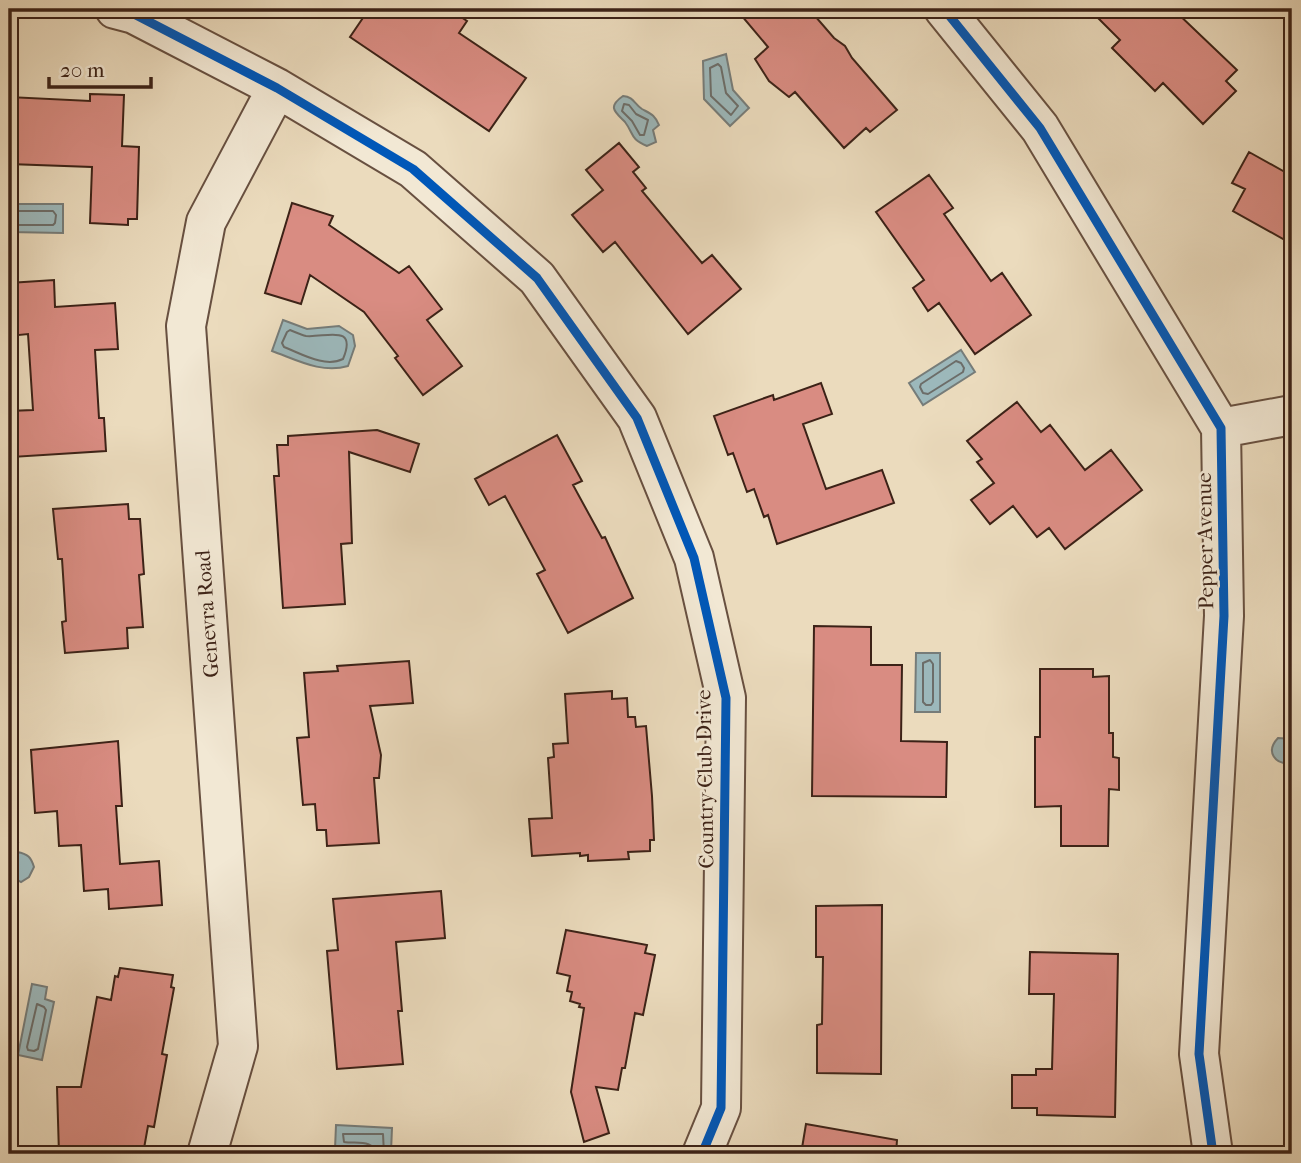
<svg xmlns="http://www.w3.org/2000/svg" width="1301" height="1163" viewBox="0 0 1301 1163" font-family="'IM FELL French Canon',serif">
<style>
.water{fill:#9cb8bb;stroke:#767c79;stroke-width:2}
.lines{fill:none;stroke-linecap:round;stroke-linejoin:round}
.shore{stroke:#6c6d69;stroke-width:2}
.building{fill:#d98c82;stroke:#3c2217;stroke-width:2}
.minor-casing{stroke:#685040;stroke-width:42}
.minor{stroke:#f2e8d4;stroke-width:38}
.cycleway-casing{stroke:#f2e8d4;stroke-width:13}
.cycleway{stroke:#0057b8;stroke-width:9}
.labels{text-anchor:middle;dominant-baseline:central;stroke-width:5;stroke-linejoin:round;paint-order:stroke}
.street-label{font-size:21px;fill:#3c2217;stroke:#f2e8d4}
</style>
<rect width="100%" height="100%" fill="#ebdbbd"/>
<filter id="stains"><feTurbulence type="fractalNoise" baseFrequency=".00286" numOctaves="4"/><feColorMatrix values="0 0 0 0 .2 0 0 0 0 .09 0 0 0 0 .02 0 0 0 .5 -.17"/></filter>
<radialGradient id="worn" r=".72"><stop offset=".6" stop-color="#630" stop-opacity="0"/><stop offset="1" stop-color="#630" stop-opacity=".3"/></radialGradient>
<path class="water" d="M726,54L733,90L749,108L730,126L704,99L703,61Z
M623,96C634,97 634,104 642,109C651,114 655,115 659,125L653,130L656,142L647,146C630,139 634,134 625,122C615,112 607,107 623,96Z
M9,204H63V233L9,232Z
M283,320L307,329L339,326L353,335L355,346L348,366C322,374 297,360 272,351Z
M961,350L975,372L923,405L909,383Z
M916,653H940V712H915Z
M1278,738L1292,739V763C1275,765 1265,752 1278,738Z
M9,831L15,835L18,842L14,844L17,852C28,854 31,857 34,867L29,877L21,882L9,875Z
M32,984L47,987L45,999L54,1002L42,1060L18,1055Z
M336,1125L392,1128L391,1152L335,1149Z"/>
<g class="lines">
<path class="shore" d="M718,64L721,67L726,93L738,106L731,115L711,96L710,68Z
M624,104L629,105L636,114L648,120L644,135H640L632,121L622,111Z
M9,211H53L56,215L55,223L53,225H9
M290,330C295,332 301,335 306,336C325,338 358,323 343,359C325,368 302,354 284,347L282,343L287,332Z
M956,361L961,363L964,368L963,372L928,394L923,393L920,387L921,384Z
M930,660L933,664V702L931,705H926L923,702V663Z
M37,1004L44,1007L46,1010L38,1049L34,1051L28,1050L27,1047Z
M376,1154C374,1139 356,1144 344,1142L343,1134H383L384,1154"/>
</g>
<path class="building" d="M369,9H449L467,21L459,33L526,78L489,131L350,37Z
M736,9H809L834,38L845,46L852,58L897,110L870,132L866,128L844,148L795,92L789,97L769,81L755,59L768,47Z
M1089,9H1173L1237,70L1226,81L1236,91L1203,124L1163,83L1155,91L1112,48L1120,40Z
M90,94L124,95L122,146L139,147L137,219H128V225L90,223L92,167L9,164V97L90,101Z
M619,143L639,167L633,172L646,188L642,191L702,263L712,255L741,289L688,334L615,242L603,252L572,215L603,190L586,170Z
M1249,152L1292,176V244L1233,211L1245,189L1232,183Z
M929,175L953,208L944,214L991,281L1002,273L1031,315L975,354L939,303L928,311L913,288L924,280L876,212Z
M292,203L333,216L329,225L399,273L409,266L442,309L427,320L462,366L423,395L395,358L398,356L364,312L310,275L301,304L265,293Z
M54,280L55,307L115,303L118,349L95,350L99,418H104L106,451L12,457L9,411L33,410L28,334L9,336V283Z
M821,383L832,414L803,424L826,489L882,470L894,503L777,544L768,515L764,517L754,489L747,492L733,453L728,455L714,416L773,395L774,400Z
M1017,402L1041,432L1050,425L1085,470L1111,450L1142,490L1065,549L1049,528L1037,537L1013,506L990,524L971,500L994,483L977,462L982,459L967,441Z
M377,430L419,444L410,472L349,452L352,543L341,544L345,604L283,608L274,476H279L277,445H288V436Z
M557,435L582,481L573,485L602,538L605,537L633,598L568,633L537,574L545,570L505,496L489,505L475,479Z
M128,504L129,519H140L144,574L139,575L143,627L127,628L128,648L65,653L62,622L66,621L62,559H58L53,509Z
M814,626L871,627V665H902L901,741L947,742L946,797L812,796Z
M409,661L413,703L370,706L381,755L379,778H374L379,843L327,846L326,830H317L315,804L303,805L297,738L309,737L304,673L338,671L337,666Z
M1040,669H1093V677L1109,676V733H1113V757L1119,758V790L1109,789L1108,846H1061V806L1035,807V737H1040Z
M612,691V699L627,698L628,717H635L636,727L646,726L652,796L654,840H650V851L628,852L629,859L588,861V855L580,856V853L532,856L529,819L552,818L548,758L554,757L553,744L568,743L565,694Z
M118,741L122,806H116L120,864L159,861L162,905L109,909L108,889L84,891L81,845L59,846L57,811L35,813L31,750Z
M441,891L445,938L396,942L402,1011H398L403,1064L337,1069L327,951L338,950L333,899Z
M882,905L881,1074L817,1073V1025L822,1024L823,957H816V906Z
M566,930L647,945L645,953L655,955L643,1015L635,1013L625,1068H622L618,1090L596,1087L609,1133L584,1142L571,1092L584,1008L579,1007L580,1004L570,1001L572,992L567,991L570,976L557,973Z
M1030,952L1118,954L1115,1117L1037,1115V1108H1012V1075H1036V1069H1052L1054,994H1029Z
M120,968L173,975L171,987L174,988L162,1054L167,1055L154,1127L148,1126L143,1154H59L57,1087H81L97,997L111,1000L115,976L118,977Z
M806,1124L897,1140L896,1154H801Z"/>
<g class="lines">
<defs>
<path id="minor" d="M115,9L134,14L277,88L413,169L537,278L637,418L694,558L726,698L721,1108L702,1154
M944,9L1040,128L1221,428L1224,616L1199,1054L1213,1154
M1221,428L1292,415
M207,1154L238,1046L186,326L206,222L277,88"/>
</defs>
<use href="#minor" class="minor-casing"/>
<use href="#minor" class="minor"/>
<defs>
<path id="cycleway" d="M115,9L134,14L277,88L413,169L537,278L637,418L694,558L726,698L721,1108L702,1154
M944,9L1040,128L1221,428L1224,616L1199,1054L1213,1154"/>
</defs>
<use href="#cycleway" class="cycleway-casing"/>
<use href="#cycleway" class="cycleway"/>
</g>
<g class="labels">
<g class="street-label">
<text transform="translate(1205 541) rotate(-91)">Pepper Avenue</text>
<text transform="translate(207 614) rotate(-94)">Genevra Road</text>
<text transform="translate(705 779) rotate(-91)">Country Club Drive</text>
</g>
</g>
<rect width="1301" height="1163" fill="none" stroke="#ebdbbd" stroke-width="35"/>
<rect x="10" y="10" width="1280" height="1142" fill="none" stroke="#3c2217" stroke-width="3.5"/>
<rect x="18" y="18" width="1266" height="1128" fill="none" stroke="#3c2217" stroke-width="2"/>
<path d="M49 77v10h102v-10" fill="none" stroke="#3c2217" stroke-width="3.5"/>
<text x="60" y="77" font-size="21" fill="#3c2217" stroke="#f2e8d4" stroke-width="5" paint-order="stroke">20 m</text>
<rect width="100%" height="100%" filter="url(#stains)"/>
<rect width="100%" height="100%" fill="url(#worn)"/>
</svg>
